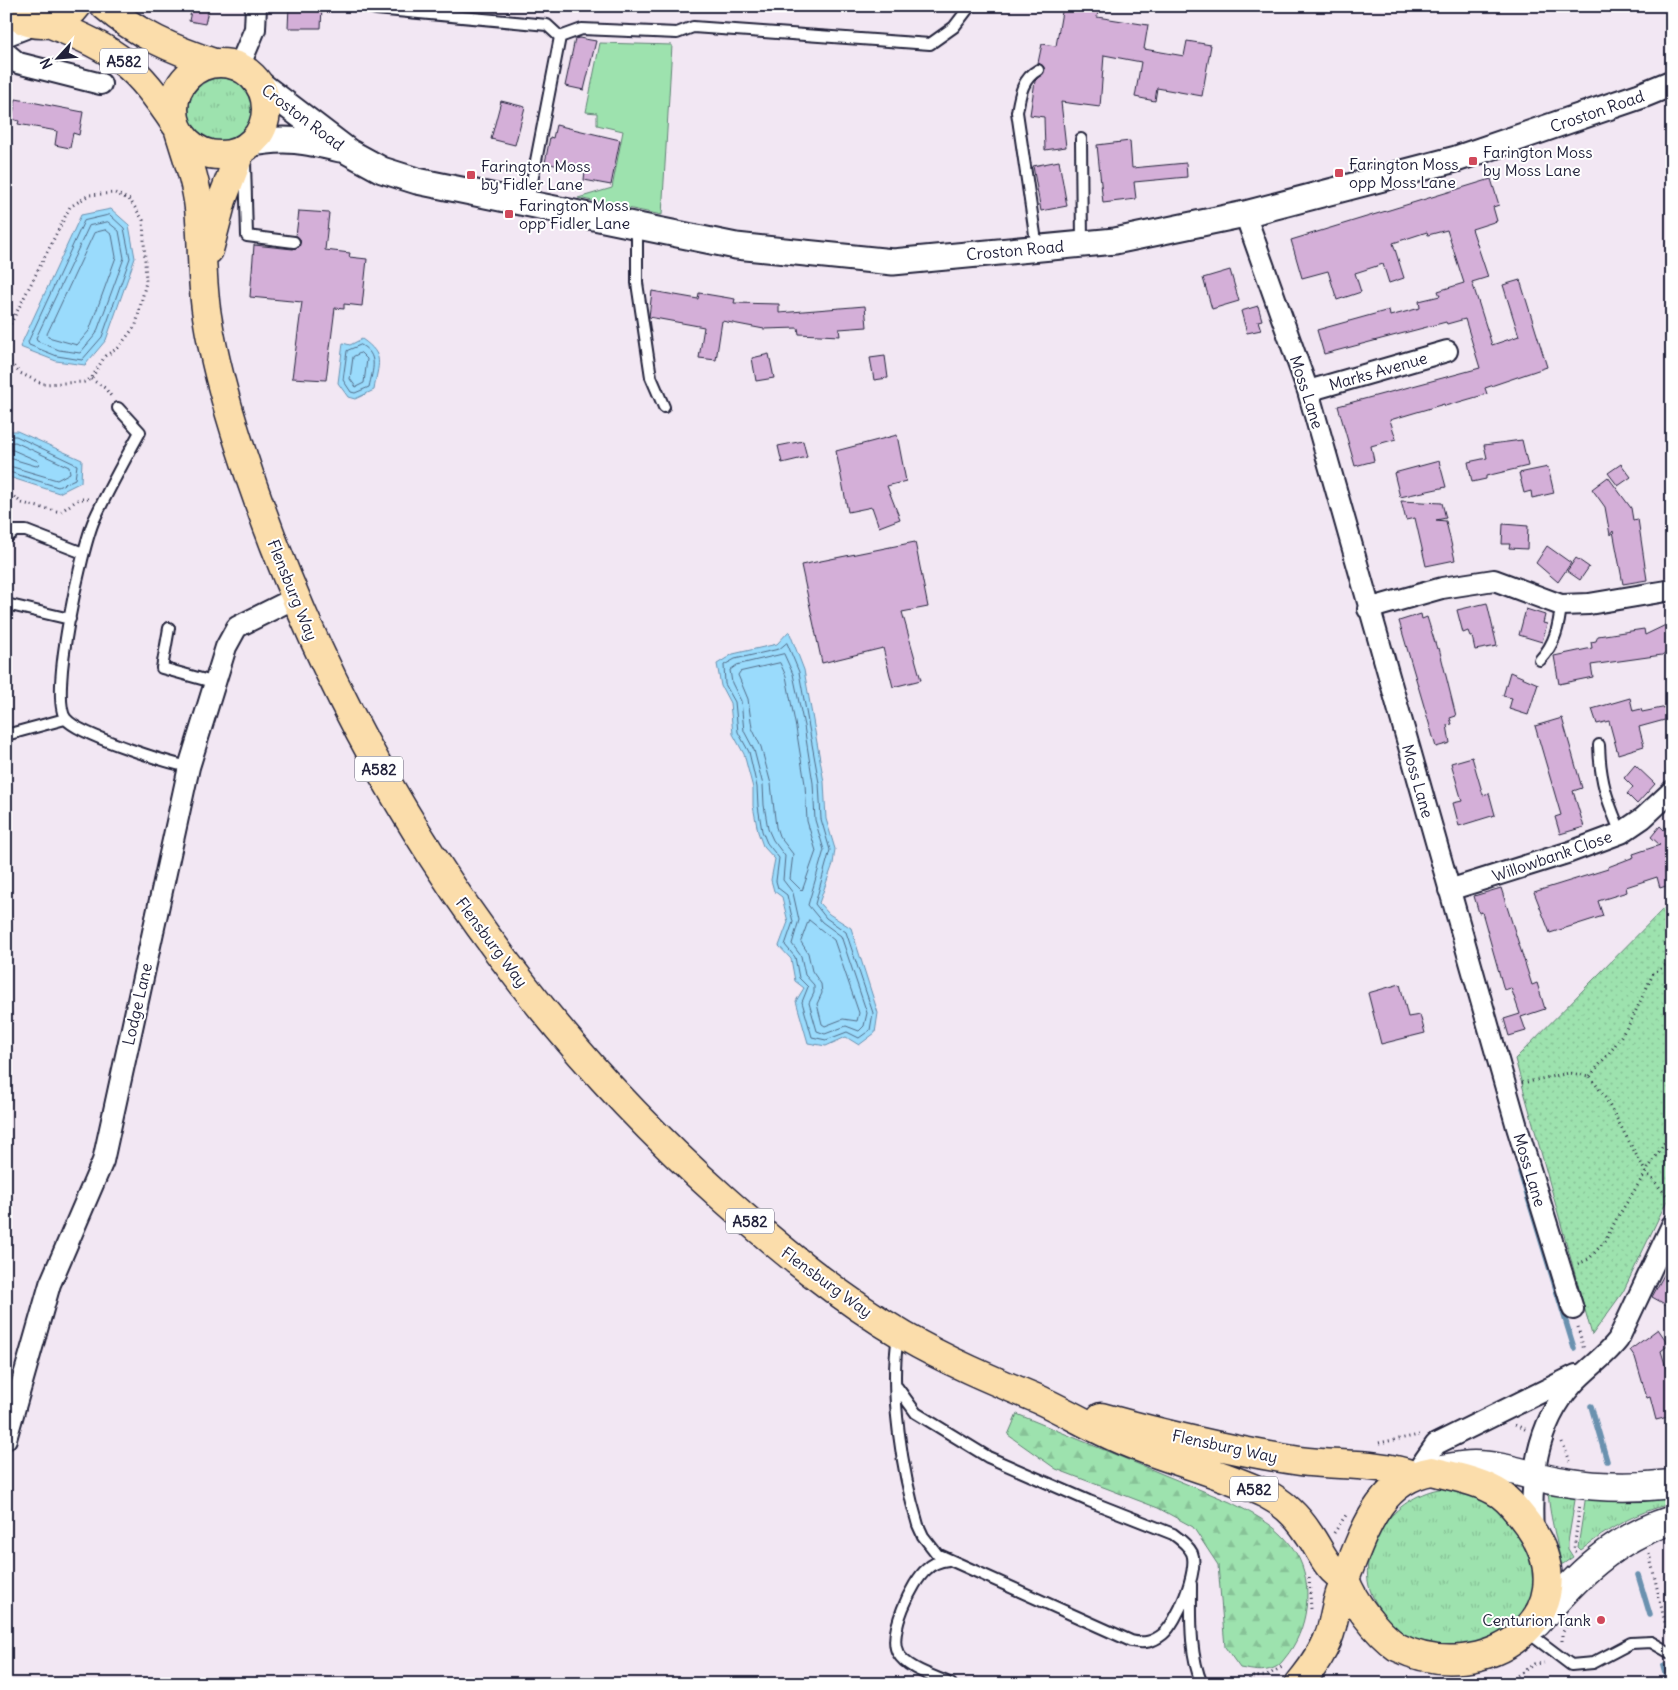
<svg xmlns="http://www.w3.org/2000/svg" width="1678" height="1690" viewBox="0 0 1678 1690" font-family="Delius,sans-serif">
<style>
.grass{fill:url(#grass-tufts);stroke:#608274}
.forest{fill:url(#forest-firs);stroke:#608274}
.park{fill:url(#park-dots);stroke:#608274}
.garden{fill:#9de2ae;stroke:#608274}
.water{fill:#9adbfc;stroke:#6a91af}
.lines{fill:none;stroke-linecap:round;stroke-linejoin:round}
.shore{stroke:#526c88;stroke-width:1}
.stream{stroke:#6a91af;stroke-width:5.5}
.building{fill:#d4afd8;stroke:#22223b}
.service-casing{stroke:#22223b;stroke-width:14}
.minor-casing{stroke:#22223b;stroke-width:24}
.tertiary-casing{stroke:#22223b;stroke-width:29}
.secondary-casing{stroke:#22223b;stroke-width:31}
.trunk-casing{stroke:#22223b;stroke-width:31}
.path{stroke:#22223b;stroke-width:3;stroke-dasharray:1 4;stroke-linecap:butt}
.service{stroke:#fff;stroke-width:10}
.minor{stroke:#fff;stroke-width:20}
.tertiary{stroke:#fff;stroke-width:25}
.secondary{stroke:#fff;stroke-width:28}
.trunk{stroke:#fbddab;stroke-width:28}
.poi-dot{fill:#d1495b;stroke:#fff;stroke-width:2}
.labels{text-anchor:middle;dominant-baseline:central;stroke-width:4;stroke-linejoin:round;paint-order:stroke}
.shield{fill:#fff;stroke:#646476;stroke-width:1}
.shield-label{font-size:15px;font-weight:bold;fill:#22223b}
.street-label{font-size:16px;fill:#22223b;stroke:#fff}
.poi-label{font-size:16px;fill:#22223b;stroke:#fff;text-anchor:start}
</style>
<defs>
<pattern id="grass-tufts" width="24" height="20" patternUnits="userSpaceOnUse" patternTransform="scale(1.25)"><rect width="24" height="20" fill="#9de2ae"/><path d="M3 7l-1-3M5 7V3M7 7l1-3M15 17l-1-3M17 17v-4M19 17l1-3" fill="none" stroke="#87c297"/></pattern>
<pattern id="forest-firs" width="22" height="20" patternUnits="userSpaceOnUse" patternTransform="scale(1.25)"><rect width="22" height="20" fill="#9de2ae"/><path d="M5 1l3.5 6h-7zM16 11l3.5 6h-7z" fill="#87c297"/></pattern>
<pattern id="park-dots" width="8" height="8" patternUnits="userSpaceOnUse" patternTransform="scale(1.25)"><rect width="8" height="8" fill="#9de2ae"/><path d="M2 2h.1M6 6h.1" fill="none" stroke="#87c297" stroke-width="1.8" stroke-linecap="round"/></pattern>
</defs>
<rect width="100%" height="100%" fill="#f2e7f3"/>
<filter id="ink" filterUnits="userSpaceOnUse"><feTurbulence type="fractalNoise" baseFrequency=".02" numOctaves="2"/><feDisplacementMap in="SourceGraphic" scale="10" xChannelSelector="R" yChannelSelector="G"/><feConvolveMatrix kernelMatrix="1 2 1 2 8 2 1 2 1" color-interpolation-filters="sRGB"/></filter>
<g filter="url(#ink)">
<path class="grass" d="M189 110a32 32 0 1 1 64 0a32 32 0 1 1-64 0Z
M1446,1488C1458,1491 1473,1493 1483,1499C1507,1512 1540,1560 1534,1588C1530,1603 1517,1624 1505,1633C1494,1641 1480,1647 1468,1653C1453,1650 1421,1646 1408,1639C1400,1634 1392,1625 1386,1618C1378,1607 1370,1595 1368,1581C1362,1535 1403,1492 1446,1488Z
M1548,1490L1576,1494L1568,1542V1549L1573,1557L1563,1564H1561C1557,1539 1549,1515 1548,1490Z
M1667,1494L1670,1504C1636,1512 1608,1529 1581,1550L1578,1547L1586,1495Z"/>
<path class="forest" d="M1017,1414L1230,1502C1255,1515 1281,1527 1296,1553C1315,1584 1308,1631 1285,1658C1282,1662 1279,1666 1274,1668C1262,1673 1253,1670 1240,1668L1225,1647L1218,1565L1193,1527L1158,1508L1056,1469L1008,1435Z"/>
<path class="park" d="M1672,900V1190L1623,1292L1592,1335L1515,1059Z"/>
<path class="garden" d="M600,43L672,45L662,215L578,198L612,188L623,131L597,125V113L586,112Z"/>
<path class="water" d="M111,209L129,225L135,258L106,340L85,365L56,361L20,347L81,215Z
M362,339C386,356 378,363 374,390L355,399L348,397L338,383L343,343L350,345Z
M6,431H17L82,460L81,482L59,493L6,476Z
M789,631L804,670L824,782L826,819L835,849L833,864L819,903L829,914L851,928L878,1013L875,1033L859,1045L846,1037L826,1046L808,1043L796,1001L804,988L795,981L791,959L779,946L788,922L782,897L774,891L771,880L775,859L763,846L758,832L753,806V788L744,754L733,734L730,703L721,686L717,664L733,654L777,644Z"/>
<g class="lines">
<path class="shore" d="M110,215L124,228L130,258L102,337L82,360L57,356L29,345L28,342L84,221Z
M108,222L119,231L124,258L96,334L80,353L59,350L37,341L36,338L89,226Z
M106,230L112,235L116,257L89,331L77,345L48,337L47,334L94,233Z
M361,345C379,355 373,369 369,387L355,393L351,392L343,380L347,351Z
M361,353L367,359L364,383L356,387L350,379L353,357Z
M6,436H16L77,465L75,479L58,487L6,471
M6,443L15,442L69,467L70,473L57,480L6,465
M6,450H13L38,461L39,464L36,466L6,457
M787,643L799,672L819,783L821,819L830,850L815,904L826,918L846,932L873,1013L870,1030L859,1038L847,1032L826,1040L812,1037L802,1002L808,987L799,978L795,957L785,945L793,922L787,895L778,888L776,881L779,858L767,843L762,831L758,806L757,787L749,752L738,732L735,702L725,684L724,665L735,659L779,649Z
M784,654L793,674L804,726L813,783L815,820L824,850L808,905L822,922L841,936L867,1013L864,1026L859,1031L846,1026L825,1034L817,1031L809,1003L814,993V985L805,975L801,956L792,944L799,920L793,893L783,880L785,856L773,840L768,829L764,805L763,785L754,750L744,731L741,701L732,683L730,670L737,665Z
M780,663L786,676L796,728L805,784L807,821L816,851L802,891L790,879L793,854L779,836L776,827L771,784L761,747L752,728L748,699L738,675L740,672Z
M809,920L834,940L859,1013L857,1021L843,1019L825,1026L822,1024L817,1004L822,993L821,984L812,971L808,953L801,942Z"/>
<path class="stream" d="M1520,1172L1574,1348
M1591,1406L1607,1461
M1638,1575L1650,1615
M1663,1666L1668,1684"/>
</g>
<path class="building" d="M192,6H209L205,24L189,21Z
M289,6H322L321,28H288Z
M1063,6H1099L1097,17L1148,25L1144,49L1184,56L1187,41L1211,45L1202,96L1157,88L1155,101L1135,97L1141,62L1104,55L1100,107L1061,102L1066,147L1045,150L1044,117L1030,115L1035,81L1045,70L1043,66L1038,63L1042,44L1056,46Z
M579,38L596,41L584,90L565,86L575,39Z
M16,99L83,112L79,135L73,133L70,148L55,145L57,131L18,124L19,121L12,119Z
M501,101L525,107L515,145L491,139Z
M556,125L620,140L611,185L584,180L585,171L545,163L550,137L553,138Z
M1130,141L1132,168L1186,163L1187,177L1134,182L1136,199L1103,203L1097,145Z
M1059,161L1067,206L1041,211L1033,166Z
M1491,179L1499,205L1493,207L1497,221L1472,229L1488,277L1472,282L1492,345L1519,336L1503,285L1520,280L1547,367L1485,388L1487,394L1445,406L1444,404L1390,420L1396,439L1371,446L1374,461L1355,466L1338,406L1480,368L1465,319L1447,324L1446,322L1324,354L1317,330L1389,310L1390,316L1420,308L1419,301L1440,296L1438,291L1464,283L1447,230L1428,235L1427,232L1393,243L1404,278L1389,283L1383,264L1355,273L1361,292L1337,300L1328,271L1302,278L1291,240Z
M299,211L329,213L325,250L350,253L349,257L367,259L362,306L344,304V309L335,308L326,380L292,378L302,302L250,297L254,245L293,249L299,247L300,240L296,236Z
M1230,270L1239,301L1212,309L1203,278Z
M652,291L698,299L699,293L735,299L734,303L779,304V313L865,306L867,327L839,329L840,336L799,334L798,328L764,329L722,321L716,360L699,358L704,327L649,317Z
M1258,306L1262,320L1258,321L1261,330L1247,333L1241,311Z
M769,354L774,378L756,381L752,358Z
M885,356L888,378L874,380L870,358Z
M897,435L906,481L887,486L900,519L879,527L872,507L848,512L836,451Z
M1522,440L1528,466L1486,476V479L1472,482L1468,462L1487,458L1484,445Z
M803,441L807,457L782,463L778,446Z
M1439,461L1446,487L1400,497L1394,473Z
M1621,464L1631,477L1618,486L1608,473Z
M1548,467L1554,493L1532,498L1531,491L1524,493L1519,473Z
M1608,477L1631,508L1633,520L1638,519L1647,580L1623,584L1613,531L1610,535L1605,507L1592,489Z
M1401,501L1442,503L1446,518L1436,520L1446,521L1455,560L1426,566L1415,518L1406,520Z
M1503,524L1528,526L1527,549L1509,548L1510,544H1502Z
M915,542L928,607L902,612L921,680L893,687L883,648L822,663L801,565Z
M1547,546L1571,563L1558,582L1536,563Z
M1576,558L1589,567L1580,580L1567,571Z
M1487,603L1497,646L1475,650L1472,636H1470L1468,631L1463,633L1457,610Z
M1526,609L1545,615L1543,623L1547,624L1542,642L1519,635Z
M1421,614L1422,619L1427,617L1437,649L1439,648L1456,716L1450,718L1452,724L1447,725L1450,743L1436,747L1399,621Z
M1672,622V650L1662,655L1591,665L1593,677L1559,684L1554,656L1592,648L1591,642L1596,641L1598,636L1644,629L1645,635Z
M1510,672L1538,684L1528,715L1509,709L1512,698L1503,696Z
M1630,698L1633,711L1641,709L1642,712L1672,706V718L1639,727L1644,746L1618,754L1609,721L1597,724L1592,709Z
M1562,718L1582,788L1573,791L1584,827L1560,834L1555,817L1561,815L1535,726Z
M1472,757L1483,795L1489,793L1495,815L1459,826L1453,803L1462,801L1451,763Z
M1635,765L1655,784L1637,804L1627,794L1633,787L1624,778Z
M1672,821V884L1660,888L1657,877L1626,887L1627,892L1598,901L1603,916L1550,933L1534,892L1608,869V867L1634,857L1633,854L1660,845L1651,837L1660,826L1664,830Z
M1501,888L1532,985L1537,983L1545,1009L1521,1017L1526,1031L1509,1036L1504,1019L1520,1014L1511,988L1504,990L1482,912L1479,913L1474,896Z
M1400,984L1408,1017L1420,1015L1425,1033L1381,1044L1368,993Z
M1672,1260V1308L1652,1297Z
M1658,1329L1669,1345L1661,1351L1672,1387V1416L1656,1420L1650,1397L1647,1398L1635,1357L1630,1350Z"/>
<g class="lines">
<defs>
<path id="service" d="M363,6L376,9L547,25L560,37L528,202
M560,37L582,29L677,33L693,27L930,44L954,27L970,6
M1081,139L1082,244
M245,162L247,236L294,242
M637,226V283L651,377L664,407
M1037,248L1017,112C1020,95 1022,79 1038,70
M118,408L140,432C124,461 108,490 94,520C82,547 48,698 66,719C79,735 166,762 189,767
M6,538L15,531H26L83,553
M6,604L70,619
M169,628L162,668L216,683
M1540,660C1555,644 1559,626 1561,605
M6,735L65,719
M1599,745C1600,781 1607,800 1621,833
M897,1387L916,1413L988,1457L1089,1501L1173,1534C1180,1539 1188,1545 1192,1553C1199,1570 1177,1623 1163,1634C1153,1642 1144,1644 1131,1641L937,1554L923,1536L918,1525C902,1472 889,1391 898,1336
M948,1560C940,1561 933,1563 927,1569C912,1581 887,1635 898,1653C907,1669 934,1676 951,1684
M1191,1584C1191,1616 1189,1654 1202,1684
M1530,1634L1571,1665L1593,1663L1631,1643L1651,1642L1672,1654"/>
<path id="minor" d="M6,53L18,63L101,84
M239,67L255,29L256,6
M1245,214L1308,391L1517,1127L1573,1309
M1308,391L1447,351
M1368,609L1442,588L1494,580L1561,605L1589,604L1672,590
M1449,890L1570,852L1621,833L1643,818L1672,791
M6,1439L50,1284L103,1161L189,767L226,647L237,627L295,598
M1415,1474L1436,1444L1576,1375
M1533,1532C1530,1480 1536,1425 1572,1385C1586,1369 1605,1357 1618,1340L1672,1225"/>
<path id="tertiary" d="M6,33L32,23
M257,82L349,152L382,170L417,181L736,246L893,262L1115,241L1245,214L1456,159L1640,96L1672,83
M250,144C284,136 307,141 340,149"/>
<path id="secondary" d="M1432,1471C1445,1469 1460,1465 1474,1465C1505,1465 1534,1478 1564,1482C1600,1488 1636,1488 1672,1484
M1537,1623C1575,1577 1614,1538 1672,1520"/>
<path id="trunk" d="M7,6C24,31 60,29 77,6
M105,6C137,34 174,50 214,63
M51,24C119,52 135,64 176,125
M174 109a46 46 0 1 1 92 0a46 46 0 1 1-92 0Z
M179,131C187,157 196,181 199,208C203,244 201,280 207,316C214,361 227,407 241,450C333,737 498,997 723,1198C780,1249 838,1297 904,1336C947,1361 992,1380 1038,1399C1071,1414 1102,1434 1136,1446C1179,1463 1224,1474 1266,1494C1284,1503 1298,1517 1309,1534C1321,1551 1326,1569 1345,1579
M209,250L222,200L241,150
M1101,1417C1167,1435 1232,1451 1300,1461C1337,1466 1378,1462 1413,1475
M1432,1471C1455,1477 1480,1481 1500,1494C1511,1502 1520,1514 1528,1525C1593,1616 1483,1690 1397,1647C1377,1633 1353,1602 1345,1579C1363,1535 1378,1480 1432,1471Z
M1299,1684C1313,1667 1327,1648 1332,1626C1336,1610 1337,1596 1345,1581"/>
</defs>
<use href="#service" class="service-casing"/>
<use href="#minor" class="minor-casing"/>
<use href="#tertiary" class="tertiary-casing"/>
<use href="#secondary" class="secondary-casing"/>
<use href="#trunk" class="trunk-casing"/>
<path class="path" d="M6,333L70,207L89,195L115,193L130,200L143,220L146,282L136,325L118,348L105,356L91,379L84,382L43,384L20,373L6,359
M91,379L105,388L111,396
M6,491L22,503L60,512L79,499H89
M1590,1076L1614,1047L1631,1021L1653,974L1672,960
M1522,1083L1569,1073L1590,1076L1606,1099L1645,1171L1672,1201
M1578,1264L1589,1259L1605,1241L1617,1218L1672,1131
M1578,1327L1584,1350
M1515,1425L1527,1430
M1562,1442L1570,1461
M1379,1443L1419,1435
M1334,1533L1346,1515
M1576,1552L1574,1549L1580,1504
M1649,1553L1668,1636
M1309,1578L1311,1609
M1562,1641V1633L1568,1624
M1248,1684L1250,1677L1266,1676L1282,1667
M1505,1684L1534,1664L1544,1663"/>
<use href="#service" class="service"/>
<use href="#minor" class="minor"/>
<use href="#tertiary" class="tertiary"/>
<use href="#secondary" class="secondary"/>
<use href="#trunk" class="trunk"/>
</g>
</g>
<g class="poi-dot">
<rect x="1468" y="156" width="10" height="10" rx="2.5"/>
<rect x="1334" y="168" width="10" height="10" rx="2.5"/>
<rect x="466" y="170" width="10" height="10" rx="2.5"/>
<rect x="504" y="209" width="10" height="10" rx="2.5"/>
<circle cx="1601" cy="1620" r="5"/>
</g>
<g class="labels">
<g class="shield">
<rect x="100" y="48.5" width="48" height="25" rx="4"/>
<rect x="355" y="756.5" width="48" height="25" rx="4"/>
<rect x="726" y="1208.5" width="48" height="25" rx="4"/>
<rect x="1230" y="1476.5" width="48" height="25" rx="4"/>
</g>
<g class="shield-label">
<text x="124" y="61">A582</text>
<text x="379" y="769">A582</text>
<text x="750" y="1221">A582</text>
<text x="1254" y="1489">A582</text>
</g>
<g class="street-label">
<text transform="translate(1597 111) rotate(-19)">Croston Road</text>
<text transform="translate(303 117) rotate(37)">Croston Road</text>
<text transform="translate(1015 250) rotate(-5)">Croston Road</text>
<text transform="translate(1378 371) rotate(-16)">Marks Avenue</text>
<text transform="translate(1307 392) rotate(72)">Moss Lane</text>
<text transform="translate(293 590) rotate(68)">Flensburg Way</text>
<text transform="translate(1418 781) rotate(74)">Moss Lane</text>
<text transform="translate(1552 856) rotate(-19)">Willowbank Close</text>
<text transform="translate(492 942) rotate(53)">Flensburg Way</text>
<text transform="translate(137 1004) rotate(-77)">Lodge Lane</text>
<text transform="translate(1530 1170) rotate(73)">Moss Lane</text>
<text transform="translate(827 1282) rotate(36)">Flensburg Way</text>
<text transform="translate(1225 1446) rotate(12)">Flensburg Way</text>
</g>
<g class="poi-label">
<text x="1483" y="152">Farington Moss<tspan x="1483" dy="18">by Moss Lane</tspan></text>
<text x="1349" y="164">Farington Moss<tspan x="1349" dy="18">opp Moss Lane</tspan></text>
<text x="481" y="166">Farington Moss<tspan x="481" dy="18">by Fidler Lane</tspan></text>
<text x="519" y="205">Farington Moss<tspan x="519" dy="18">opp Fidler Lane</tspan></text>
<text x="1591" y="1620" text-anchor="end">Centurion Tank</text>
</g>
</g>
<rect width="1678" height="1690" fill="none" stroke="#fff" stroke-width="25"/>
<rect x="12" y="12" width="1653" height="1665" fill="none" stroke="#22223b" stroke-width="2" filter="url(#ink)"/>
<g transform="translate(58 58) rotate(244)" stroke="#ffffff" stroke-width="4" paint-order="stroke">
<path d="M0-4L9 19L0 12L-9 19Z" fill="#22223b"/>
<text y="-8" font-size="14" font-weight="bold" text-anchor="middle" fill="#22223b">N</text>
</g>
</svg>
